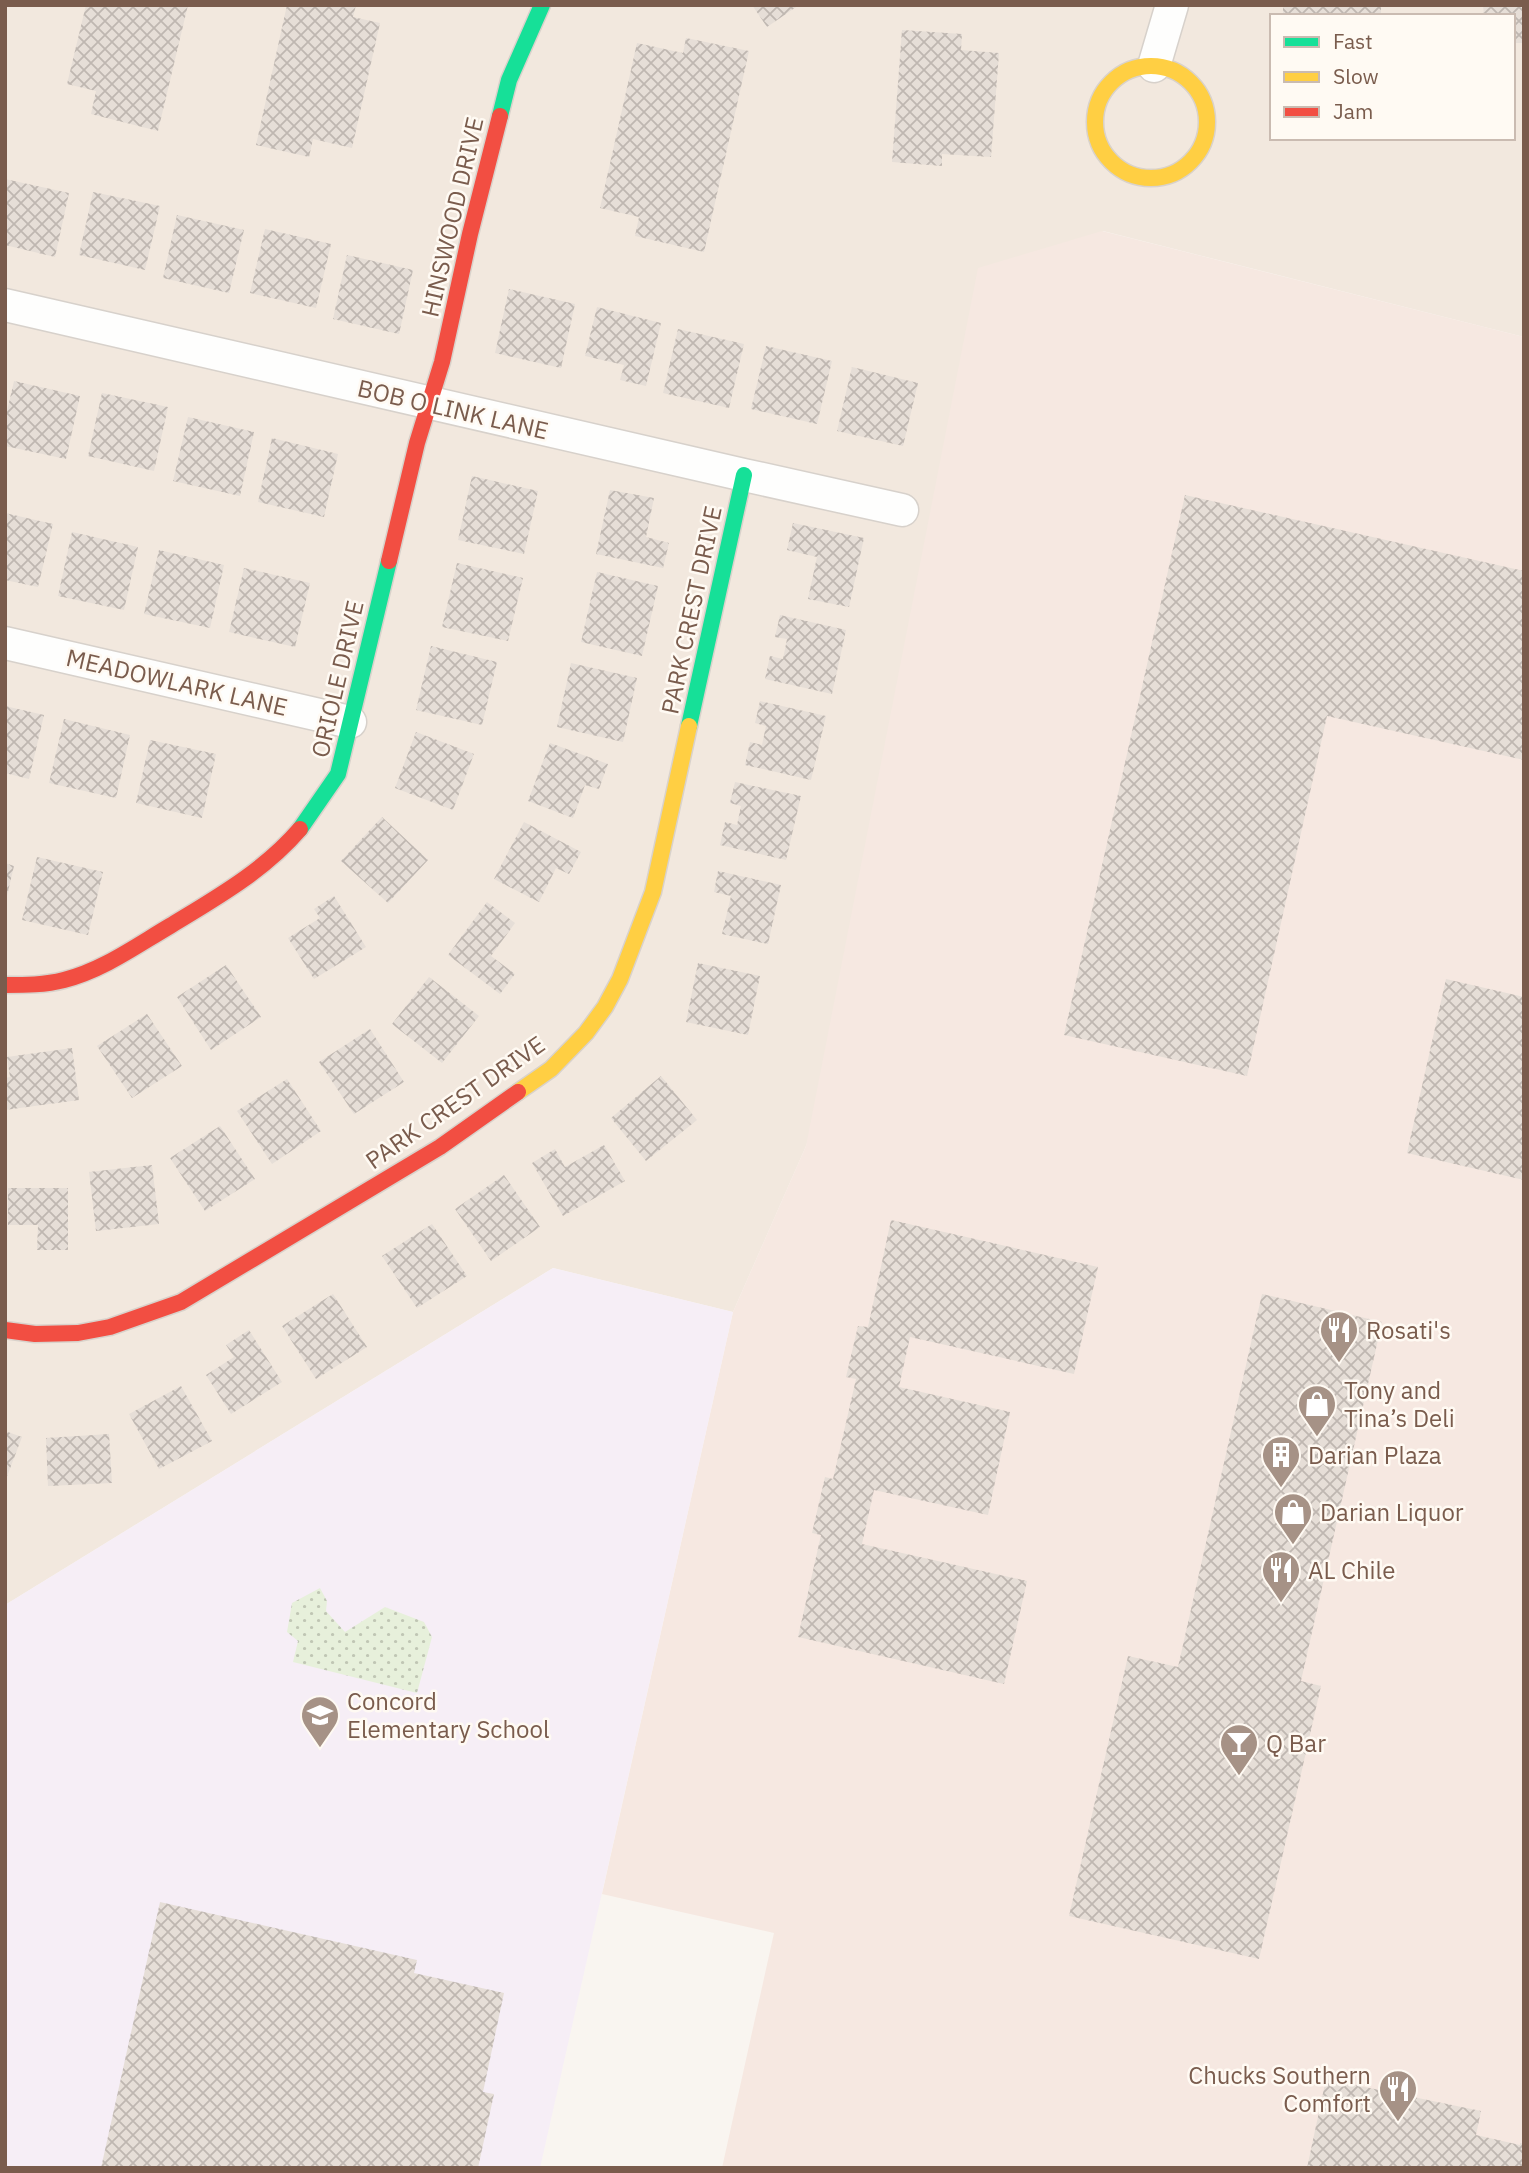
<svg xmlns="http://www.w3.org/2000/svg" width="1529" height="2173" viewBox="0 0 1529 2173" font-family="'IBM Plex Sans',sans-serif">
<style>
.residential{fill:#f2e8de;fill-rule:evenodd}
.commercial{fill:#f6e8e1}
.education{fill:#f6eef6}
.park{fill:url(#park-dots)}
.building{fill:url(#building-cross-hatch)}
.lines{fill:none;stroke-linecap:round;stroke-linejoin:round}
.street-casing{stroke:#d7d1cb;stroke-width:35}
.fast-casing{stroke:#d9d2cb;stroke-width:19}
.slow-casing{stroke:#d9d2cb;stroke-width:19}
.jam-casing{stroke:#d9d2cb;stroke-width:19}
.street{stroke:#fefefd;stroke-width:32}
.fast{stroke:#16e098;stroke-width:16}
.slow{stroke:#ffcf43;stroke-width:16}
.jam{stroke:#f24e42;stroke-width:16}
.labels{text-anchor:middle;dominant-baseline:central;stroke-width:5;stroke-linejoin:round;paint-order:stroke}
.street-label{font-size:24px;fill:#7a5c4d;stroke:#fffaf3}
.poi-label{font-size:24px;fill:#7a5c4d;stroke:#fffaf3;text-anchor:start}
</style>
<defs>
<pattern id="park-dots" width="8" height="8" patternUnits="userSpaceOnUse" patternTransform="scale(1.75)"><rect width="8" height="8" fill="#e7f0db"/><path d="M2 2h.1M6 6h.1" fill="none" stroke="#c0c6b4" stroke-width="1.8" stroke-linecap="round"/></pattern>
<pattern id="building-cross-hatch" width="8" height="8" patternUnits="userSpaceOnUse" patternTransform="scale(1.75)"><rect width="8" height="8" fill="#e6ded7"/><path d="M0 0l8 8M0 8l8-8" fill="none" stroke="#bfb7b1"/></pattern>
</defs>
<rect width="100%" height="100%" fill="#f9f5f0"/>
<path class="residential" d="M5,5H1524V337L1103,231L806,1146L733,1312L553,1268L5,1605ZM1272,16H1513V138H1272Z"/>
<path class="commercial" d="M1102,231L1524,337V2168H722L774,1933L602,1894L733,1312L806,1146L978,268Z"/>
<path class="education" d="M553,1268L733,1312L540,2168H5V1605Z"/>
<path class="park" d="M320,1588L327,1601L326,1611L345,1632L385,1607L424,1622L432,1637L417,1693L293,1662L298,1641L287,1632L292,1603Z"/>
<path class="building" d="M86,5H188L158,131L91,114L96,91L67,84Z
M287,5H356L353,17L380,23L352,148L313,139L309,157L256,145Z
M752,5H799L767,27Z
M1283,5H1381V16H1283Z
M1483,5H1524V43H1513V16H1484Z
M902,30L962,34L961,50L999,53L991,157L942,154V166L892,162Z
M686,38L749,51L704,252L635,236L639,217L600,208L637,43L683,53Z
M5,179L69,193L55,257L5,245Z
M93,192L160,206L145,270L79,255Z
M177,215L244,230L229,293L163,278Z
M265,229L331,244L316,308L250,293Z
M347,255L413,270L399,334L333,319Z
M509,289L575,304L561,368L495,353Z
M597,307L661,323L646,386L620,380L624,365L585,356Z
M678,329L744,344L729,408L663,393Z
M766,346L832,361L817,424L751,409Z
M852,367L918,383L903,446L837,431Z
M14,381L80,396L66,459L5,446V420Z
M102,393L168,407L154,471L88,456Z
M188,417L254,432L240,496L173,481Z
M272,438L338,454L324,517L258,502Z
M472,476L538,491L524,554L458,540Z
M610,490L654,498L646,537L669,543L663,568L596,554Z
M1185,495L1524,571V760L1327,716L1247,1076L1064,1035Z
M5,513L53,524L38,587L5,580Z
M793,523L864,538L849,607L808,599L817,557L787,550Z
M72,532L138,547L124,610L58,596Z
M159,550L224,565L210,628L144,614Z
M457,563L523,578L508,641L442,627Z
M244,568L310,583L295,647L229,632Z
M597,572L658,586L642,656L581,642Z
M780,615L846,630L832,694L765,679L770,656L783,659L787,639L775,637Z
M431,646L497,662L482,725L416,710Z
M571,663L637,678L623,742L557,727Z
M760,701L826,716L811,780L745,765L750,742L762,745L766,726L755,723Z
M5,706L44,715L29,779L5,773Z
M64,719L130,735L116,798L49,783Z
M416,732L474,754L453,810L395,788Z
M150,740L216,754L202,818L136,803Z
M550,743L608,764L599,789L585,785L573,818L528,801Z
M735,782L801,796L786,860L720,845L725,822L737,825L741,806L730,803Z
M382,817L428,860L388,903L341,861Z
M524,822L581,852L569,874L556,868L539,902L494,879Z
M37,857L103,872L88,935L22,920Z
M5,863L14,866L6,900L5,899Z
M718,871L781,885L768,944L722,934L731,896L714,892Z
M334,896L366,947L314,979L288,938L320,918L314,909Z
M487,902L515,923L491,956L515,974L500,994L448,955Z
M698,963L760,976L748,1035L686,1022Z
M226,965L261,1017L211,1050L177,997Z
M429,977L479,1016L442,1063L392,1024Z
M1446,979L1524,997V1180L1407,1153Z
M147,1014L182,1066L132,1098L97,1046Z
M370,1029L404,1082L354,1114L319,1062Z
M72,1048L79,1100L5,1110V1078L10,1077L7,1057Z
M661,1076L697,1120L646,1161L611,1118Z
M287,1079L321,1131L272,1164L237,1111Z
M220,1126L255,1179L205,1211L170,1158Z
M604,1145L625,1181L563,1216L532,1163L555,1149L565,1167Z
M152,1165L159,1224L96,1231L89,1172Z
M504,1175L540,1227L491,1261L455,1209Z
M8,1188H68V1250H37L38,1225H8Z
M891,1220L1098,1267L1074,1374L910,1337L899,1387L1010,1412L988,1515L874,1490L862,1544L1027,1581L1004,1684L798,1637L821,1535L812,1533L825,1477L833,1479L856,1379L846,1377L858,1326L868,1327Z
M432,1224L467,1276L417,1308L382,1256Z
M333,1294L367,1347L316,1379L282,1326Z
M1262,1294L1382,1322L1301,1681L1321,1686L1259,1959L1069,1916L1128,1656L1178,1667Z
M249,1330L282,1382L231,1414L206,1375L234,1357L226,1345Z
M181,1386L212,1441L159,1469L129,1414Z
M5,1431L22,1437L6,1479H5Z
M109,1434L112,1483L48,1486L46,1438Z
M160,1902L417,1960L414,1973L504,1993L483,2092L494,2094L478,2168H101Z
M1326,2079L1481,2111L1476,2135L1520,2145V2143L1524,2144V2168H1307Z"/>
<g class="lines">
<defs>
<path id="street" d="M1154,66L1172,5
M5,305L744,475L902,510
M5,643L350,722"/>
<path id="fast" d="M500,116L509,80L542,5
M689,726L744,475
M300,829L338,774L389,561"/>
<path id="slow" d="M1095 122a56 56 0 1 1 112 0a56 56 0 1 1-112 0Z
M518,1092L551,1069L586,1033L605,1007L620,979L653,892L689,726"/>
<path id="jam" d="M389,561L417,443L442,362L470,234L500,116
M5,985C25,985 45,985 64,980C103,970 136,946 170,926C216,898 264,871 300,829
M5,1330L35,1334L78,1333L110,1327L181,1302L440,1147L518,1092"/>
</defs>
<use href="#street" class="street-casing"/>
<use href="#fast" class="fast-casing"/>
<use href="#slow" class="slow-casing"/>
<use href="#jam" class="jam-casing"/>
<use href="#street" class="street"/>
<use href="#fast" class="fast"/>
<use href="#slow" class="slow"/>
<use href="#jam" class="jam"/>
</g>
<defs>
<symbol id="restaurant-pin" viewBox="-11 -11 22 30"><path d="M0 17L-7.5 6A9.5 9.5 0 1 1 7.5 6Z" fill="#a69286" stroke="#fffaf3"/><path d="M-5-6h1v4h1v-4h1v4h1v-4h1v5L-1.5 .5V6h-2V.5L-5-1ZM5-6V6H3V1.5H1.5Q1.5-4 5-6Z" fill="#fff"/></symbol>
<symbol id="shop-pin" viewBox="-11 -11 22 30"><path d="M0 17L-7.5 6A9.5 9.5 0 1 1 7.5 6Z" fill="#a69286" stroke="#fffaf3"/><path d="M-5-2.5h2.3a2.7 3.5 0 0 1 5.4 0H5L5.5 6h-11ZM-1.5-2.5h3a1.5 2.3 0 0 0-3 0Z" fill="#fff"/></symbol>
<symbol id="building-pin" viewBox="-11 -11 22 30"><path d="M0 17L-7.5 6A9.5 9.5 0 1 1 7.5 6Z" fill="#a69286" stroke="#fffaf3"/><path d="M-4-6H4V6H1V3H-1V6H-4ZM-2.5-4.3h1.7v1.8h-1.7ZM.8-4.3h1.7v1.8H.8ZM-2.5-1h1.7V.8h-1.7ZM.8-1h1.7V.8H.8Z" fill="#fff"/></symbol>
<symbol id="school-pin" viewBox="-11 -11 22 30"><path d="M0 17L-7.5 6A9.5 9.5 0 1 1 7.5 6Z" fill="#a69286" stroke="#fffaf3"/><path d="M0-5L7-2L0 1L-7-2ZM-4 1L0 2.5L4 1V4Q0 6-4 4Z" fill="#fff"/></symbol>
<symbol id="bar-pin" viewBox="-11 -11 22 30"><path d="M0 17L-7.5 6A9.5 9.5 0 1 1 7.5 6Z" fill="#a69286" stroke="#fffaf3"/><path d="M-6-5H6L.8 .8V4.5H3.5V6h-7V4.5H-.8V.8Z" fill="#fff"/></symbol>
</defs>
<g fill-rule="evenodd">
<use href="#restaurant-pin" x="1317" y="1308" width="44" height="60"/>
<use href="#shop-pin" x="1295" y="1382" width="44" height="60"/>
<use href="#building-pin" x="1259" y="1433" width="44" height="60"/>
<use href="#shop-pin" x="1271" y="1490" width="44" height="60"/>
<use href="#restaurant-pin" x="1259" y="1548" width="44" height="60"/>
<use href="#school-pin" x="298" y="1693" width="44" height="60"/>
<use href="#bar-pin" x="1217" y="1721" width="44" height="60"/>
<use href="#restaurant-pin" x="1376" y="2067" width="44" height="60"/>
</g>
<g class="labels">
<g class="street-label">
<text transform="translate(452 217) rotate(-77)">HINSWOOD DRIVE</text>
<text transform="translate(453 409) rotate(13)">BOB O LINK LANE</text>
<text transform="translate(691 610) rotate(-78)">PARK CREST DRIVE</text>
<text transform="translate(337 679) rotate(-77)">ORIOLE DRIVE</text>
<text transform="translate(177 682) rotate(13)">MEADOWLARK LANE</text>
<text transform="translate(455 1102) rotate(-35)">PARK CREST DRIVE</text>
</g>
<g class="poi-label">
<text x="1366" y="1330">Rosati's</text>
<text x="1344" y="1390">Tony and<tspan x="1344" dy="28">Tina’s Deli</tspan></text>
<text x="1308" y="1455">Darian Plaza</text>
<text x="1320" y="1512">Darian Liquor</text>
<text x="1308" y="1570">AL Chile</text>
<text x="347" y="1701">Concord<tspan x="347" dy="28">Elementary School</tspan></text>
<text x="1266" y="1743">Q Bar</text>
<text x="1371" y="2075" text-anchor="end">Chucks Southern<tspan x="1371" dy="28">Comfort</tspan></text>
</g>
</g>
<rect width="1529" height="2173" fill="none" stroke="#7a5c4d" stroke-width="14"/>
<rect x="1270" y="14" width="245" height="126" fill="#fffaf3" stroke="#cabbb1" stroke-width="2"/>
<rect x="1284" y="37" width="35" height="10" fill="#16e098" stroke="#cabbb1" stroke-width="2"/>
<text x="1333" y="49" font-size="21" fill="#7a5c4d">Fast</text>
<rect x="1284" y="72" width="35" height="10" fill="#ffcf43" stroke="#cabbb1" stroke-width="2"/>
<text x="1333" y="84" font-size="21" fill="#7a5c4d">Slow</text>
<rect x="1284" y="107" width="35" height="10" fill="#f24e42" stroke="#cabbb1" stroke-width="2"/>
<text x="1333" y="119" font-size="21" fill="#7a5c4d">Jam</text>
</svg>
